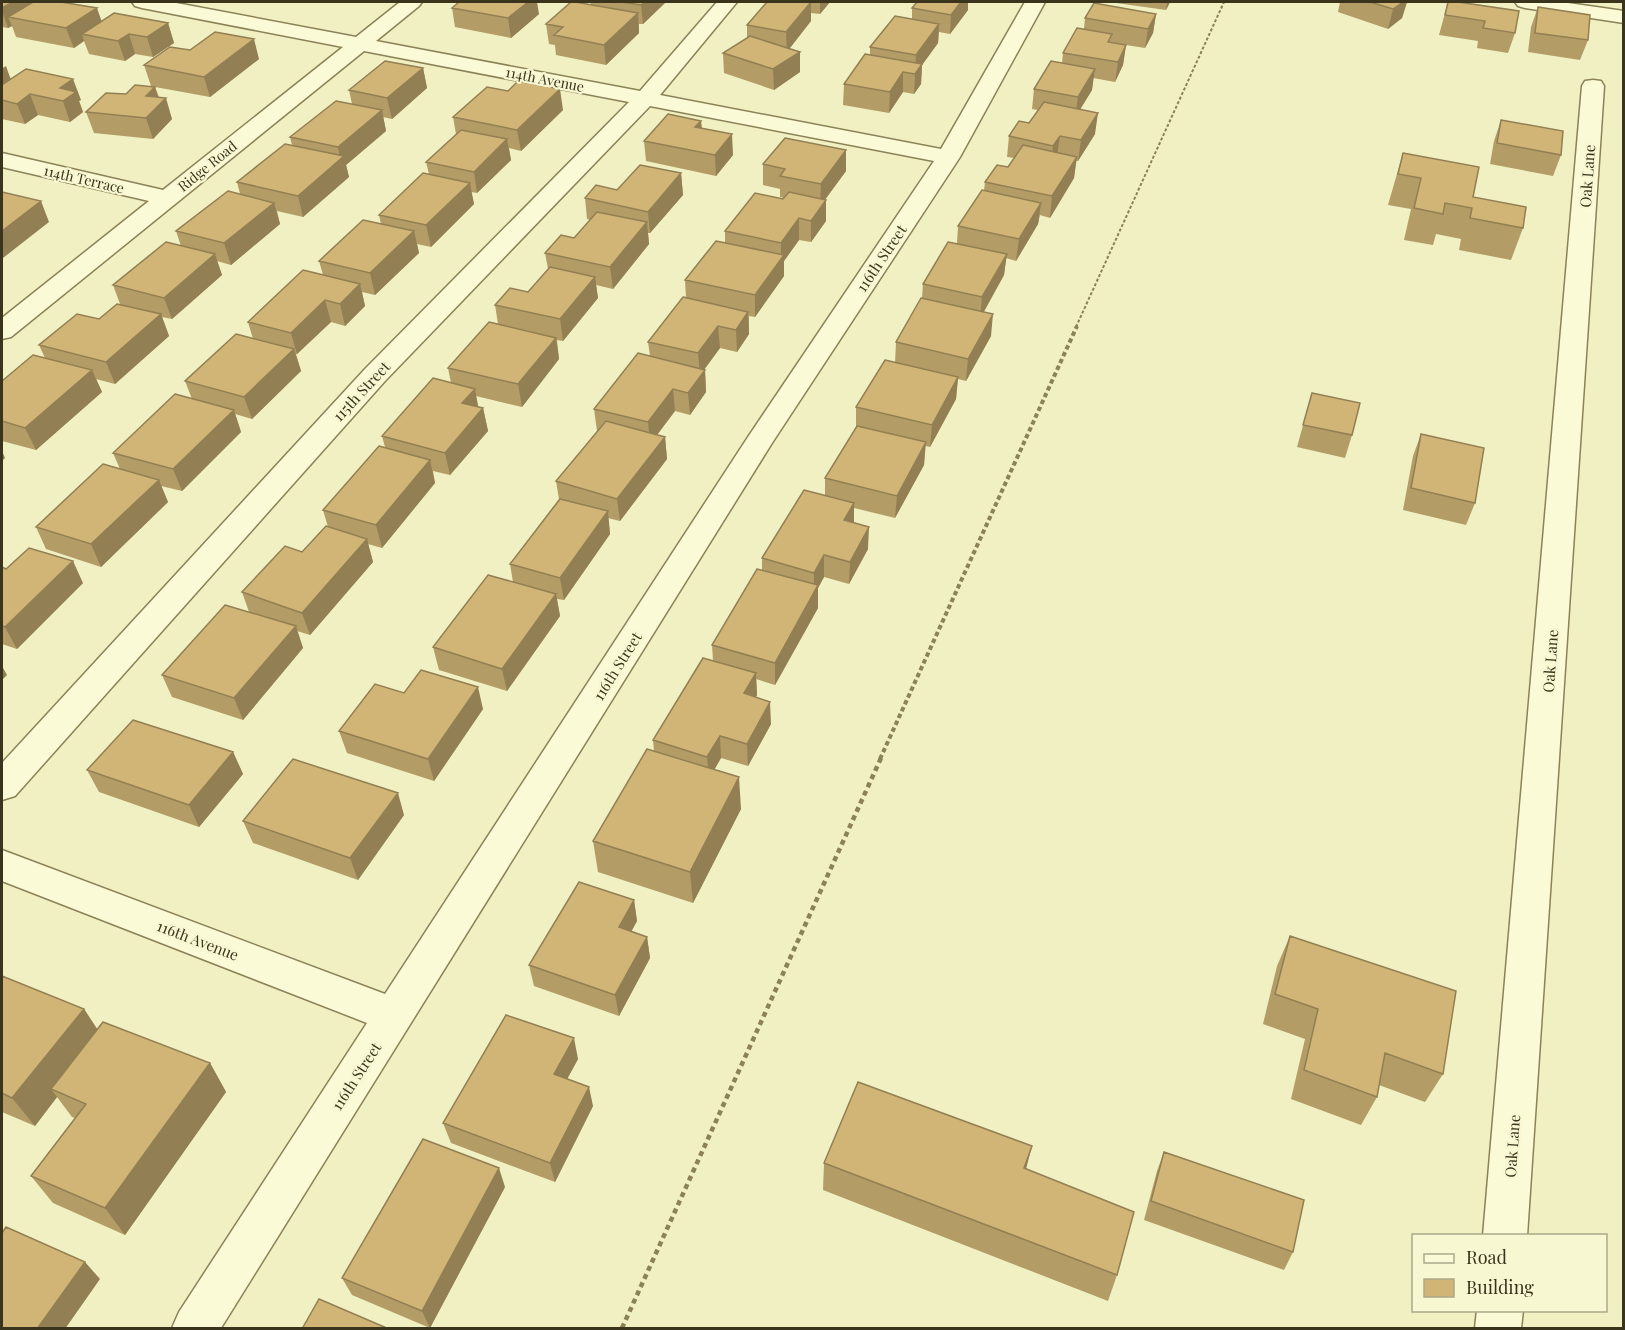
<svg xmlns="http://www.w3.org/2000/svg" width="1625" height="1330" viewBox="0 0 1625 1330" font-family="'Playfair Display',serif">
<style>
.lines{fill:none;stroke-linecap:round;stroke-linejoin:round}
.minor-casing{stroke:#8b8258;stroke-width:3}
.path-far2{stroke:#8b8258;stroke-width:2;stroke-dasharray:3 2;stroke-linecap:butt}
.path-far1{stroke:#8b8258;stroke-width:4;stroke-dasharray:4.5 3;stroke-linecap:butt}
.path{stroke:#8b8258;stroke-width:4.5;stroke-dasharray:5 4;stroke-linecap:butt}
.minor{fill:#fafad6;fill-rule:evenodd}
.wall{fill:#b39c65}
.shaded-wall{fill:#927f53}
.building{fill:#d0b576;stroke:#927f53;stroke-width:1.5}
.labels{text-anchor:middle;dominant-baseline:central;stroke-width:4.5;stroke-linejoin:round;paint-order:stroke}
.far-street-label{font-size:14px;fill:#3a341d;stroke:#f7f7d2}
.street-label{font-size:15px;fill:#3a341d;stroke:#f7f7d2}
</style>
<rect width="100%" height="100%" fill="#f0f0c2"/>
<g class="lines">
<defs>
<path id="minor" d="M132,2H171L356,37L400,2H422L419,6L376,41L640,91L717,2H737L660,95L941,149L1025,2H1045L960,157L772,443L221,1328H172L179,1312L367,1023L2,881V850L385,994L748,437L934,161L650,106L385,381L15,796L2,800V763L365,369L629,102L364,51L11,337L2,339V318L149,201L2,167V153L163,190L343,47L142,8L135,6Z
M1515,2H1561L1624,11V23L1525,8L1518,6Z
M1593,80L1601,81L1604,86L1527,1236H1483L1582,86L1585,81Z
M1477,1310H1523L1521,1328H1475Z"/>
</defs>
<use href="#minor" class="minor-casing"/>
<path class="path-far2" d="M1076,327L1224,2"/>
<path class="path-far1" d="M880,759L1077,326"/>
<path class="path" d="M622,1328L881,758"/>
<use href="#minor" class="minor"/>
</g>
<path class="wall" d="M2,2L30,3L101,21L168,23L174,43L153,57L135,54L125,61L89,54L84,41L74,48L16,37L12,26L8,28L2,27Z
M590,2H666L643,24H639V33L606,65L556,55L555,45L549,44L546,24L591,4Z
M767,2H830L820,14L811,13V21L789,48L800,72L774,90L724,73L723,53L747,38V25Z
M917,2H975L974,3L968,2V10L950,34L939,32L938,43L922,65L921,84L914,94L903,92L889,113L843,105L844,84L870,55V47L912,19V8Z
M1109,2H1170L1166,10Z
M1340,2H1407L1402,18L1388,29L1338,12Z
M1448,2L1515,33L1508,53L1477,48L1478,41L1439,35Z
M1538,7L1588,40L1580,60L1528,52L1531,27Z
M452,8L539,14L511,38L455,27Z
M1156,14L1153,33L1145,48L1126,45L1123,65L1115,82L1093,78L1092,90L1080,109L1095,134L1078,161H1076L1074,178L1050,218L1040,215L1038,224L1016,261L1006,258L1004,275L984,312L991,336L966,381L958,379L956,399L930,447L925,446L924,465L895,518L854,508V522L868,549L849,584L824,577L818,588V608L775,685L756,679L757,695L756,697L771,724L748,766L721,758L714,770L741,809L693,903L598,872L593,841L654,751L653,740L713,661L712,645L762,570V558L825,495V478L856,427V407L895,363L896,342L922,298L923,284L957,243L958,226L984,191L985,182L1008,167L1014,158L1007,157L1009,136L1029,123L1038,110L1032,109L1034,89L1062,63L1063,53L1084,29L1085,18Z
M190,50L259,59L210,97L155,87L159,97L172,119L153,139L94,133L86,112L126,94L151,86L144,65Z
M2,65L11,79L81,100L79,101L83,112L70,122L38,115L25,124L2,119Z
M423,68L427,88L392,119L383,117L386,131L346,165L349,177L303,217L277,211L280,224L231,265L217,261L222,275L172,319L162,317L169,336L115,384L96,379L102,392L36,450L2,441V381L45,358L39,345L99,319L120,304L113,285L181,246L176,231L240,194L237,182L292,145L290,137L352,104L349,90Z
M563,110L521,151L509,148L511,160L477,193L471,192L474,204L431,247L417,244L419,253L375,295L362,292L365,306L345,326L331,322L297,354H296L301,371L252,419L235,414L241,432L182,491L161,486L168,502L101,567L46,549L36,527L120,469L113,453L192,399L185,381L253,339L248,322L323,275L319,261L381,224L379,215L429,174L426,162L456,134L453,117Z
M1501,120L1561,155L1553,176L1490,164L1494,141Z
M701,121L702,128L733,155L716,176L646,161L644,141Z
M846,150V171L825,200L826,221L811,242L799,240L784,261V276L755,317L749,316V334L737,352L720,348L704,370H705L706,392L690,415L675,411L657,435L665,437L667,459L620,521L608,518L610,534L564,600L557,599L560,616L507,691L439,670L433,647L513,582L510,564L559,499L556,481L597,431L594,409L650,356L648,342L686,298L685,280L725,243V231L784,198L780,197V189L763,185V164Z
M1403,153L1523,228L1511,260L1459,250L1461,239L1436,234L1433,245L1404,240L1411,209L1388,205Z
M681,173L683,195L650,233H648L649,244L613,289L596,285L598,298L563,341L557,340L559,359L522,407L476,396L478,407L483,408L488,431L450,475L433,471L435,483L382,548L368,544L373,562L310,635L297,631L303,648L243,720L172,697L162,675L249,612L242,592L302,552L328,527L323,510L385,447L382,436L451,383L448,368L498,324L495,305L528,292L548,269L545,253L574,238L590,220L587,219L585,198Z
M1312,393L1352,435L1345,458L1297,447Z
M1421,434L1475,503L1466,525L1403,510L1413,456Z
M2,567L6,569L83,583L17,649L2,644Z
M404,693L483,709L434,781L347,753L339,731Z
M233,752L243,774L199,827L99,792L87,770Z
M404,815L358,880L253,843L243,821Z
M634,900L637,921L631,932L647,937L650,958L619,1016L534,986L529,965Z
M1290,936L1443,1074L1425,1102L1379,1085L1377,1097L1361,1125L1291,1099L1305,1039L1263,1024L1277,966Z
M2,976L84,1009L97,1029L210,1063L226,1092L125,1235L53,1203L31,1176L75,1118L72,1117L57,1097L35,1126L2,1112Z
M578,1059L567,1079L593,1106L555,1182L451,1143L443,1123Z
M1164,1152L1293,1252L1284,1270L1144,1220L1157,1171Z
M824,1163L1117,1275L1108,1301L823,1190Z
M505,1187L430,1328L352,1295L342,1278Z"/>
<path class="shaded-wall" d="M13,2H30L34,13L8,17L12,26L8,28L2,11V8Z
M528,2H537L539,14L511,38L508,18Z
M645,2H666L643,24L641,5Z
M811,2V21L787,52L786,32Z
M820,2H830L820,14Z
M961,2H968V10L950,34L951,15Z
M1167,2H1170L1166,10Z
M1403,2H1407L1402,18L1388,29L1393,9Z
M97,8L104,28L82,34L84,41L74,48L66,28Z
M638,13L639,33L606,65L604,45Z
M1156,14L1153,33L1145,48L1148,29Z
M168,23L174,43L153,57L147,37Z
M939,24L938,43L922,65L921,84L914,94L916,55Z
M129,34L135,54L125,61L118,41Z
M254,39L259,59L210,97L204,77Z
M1126,45L1123,65L1115,82L1118,62Z
M800,52V72L774,90L773,69Z
M6,66L13,86L2,94V69Z
M423,68L427,88L392,119L387,98Z
M1095,69L1092,90L1075,118L1078,97Z
M903,72V92L889,113L890,92Z
M73,79L81,100L79,101L83,112L70,122L63,101L60,88Z
M155,87L160,103L166,98L172,119L153,139L146,118V96Z
M560,89L563,110L521,151L517,130Z
M30,94L38,115L25,124L17,104Z
M382,110L386,131L346,165L349,177L303,217L298,196L340,159L338,147Z
M1098,113L1095,134L1078,161L1081,140Z
M701,121L702,141L695,127Z
M732,134L733,155L716,176L715,155Z
M1060,136L1057,156L1051,167L1053,146Z
M507,139L511,160L477,193L474,172Z
M846,150V171L820,206L821,184Z
M1077,157L1074,178L1050,218L1052,196Z
M681,173L683,195L650,233L648,212Z
M470,183L474,204L431,247L426,225Z
M826,200V221L811,242V221Z
M41,201L49,222L3,258L2,256V231Z
M274,203L280,224L231,265L224,243Z
M1041,203L1038,224L1016,261L1019,239Z
M799,218V240L784,261V276L755,317V295L781,258V243Z
M647,222L649,244L613,289L610,267Z
M414,231L419,253L375,295L370,273Z
M215,254L222,275L172,319L164,298Z
M1007,254L1004,275L980,318L982,297Z
M595,277L598,298L563,341L560,319Z
M360,284L365,306L345,326L340,304Z
M325,300L331,322L297,354L291,333Z
M748,312L749,334L737,352L736,330Z
M161,314L169,336L115,384L106,362Z
M993,314L991,336L966,381L968,359Z
M718,326L720,348L700,375L698,353Z
M556,338L559,359L522,407L518,384Z
M294,349L301,371L252,419L244,397Z
M92,370L102,392L36,450L25,428Z
M705,370L706,392L690,415L688,393Z
M958,377L956,399L930,447L932,425Z
M475,389L479,411L462,403Z
M673,389L675,411L650,444L648,422Z
M483,408L488,431L450,475L445,453Z
M234,410L241,432L182,491L173,469Z
M665,437L667,459L620,521L617,499Z
M926,442L924,465L895,518L897,496Z
M2,451L5,458L2,461Z
M430,460L435,483L382,548L376,525Z
M159,480L168,502L101,567L91,544Z
M854,503V525L844,520Z
M608,511L610,534L564,600L560,578Z
M869,527L868,549L849,584L850,562Z
M367,539L373,562L310,635L302,613Z
M824,555V577L818,588V608L775,685V663L814,592V573Z
M73,561L83,583L17,649L5,627Z
M556,594L560,616L507,691L502,669Z
M296,626L303,648L243,720L234,698Z
M2,666L7,675L2,680Z
M756,673L757,695L745,716L744,693Z
M478,687L483,709L434,781L428,759Z
M770,702L771,724L748,766L747,744Z
M720,736L721,758L709,779L707,757Z
M233,752L243,774L199,827L189,805Z
M739,777L741,809L693,903L690,872Z
M398,793L404,815L358,880L350,858Z
M634,900L637,921L622,948L619,927Z
M647,937L650,958L619,1016L615,995Z
M84,1009L103,1038L51,1089L57,1097L35,1126L12,1098Z
M574,1038L578,1059L559,1094L554,1074Z
M210,1063L226,1092L125,1235L105,1208Z
M589,1087L593,1106L555,1182L550,1163Z
M1032,1146L1025,1173L1024,1168Z
M499,1168L505,1187L430,1328L422,1311Z
M85,1262L100,1279L65,1329H37Z"/>
<path class="building" d="M2,2H13L2,8Z
M33,2H61L97,8L66,28L8,17Z
M459,2H528L508,18L452,8Z
M571,2H575L638,13L604,45L554,35L563,27L546,24Z
M622,2H645L641,5Z
M767,2H811L786,32L747,25Z
M917,2H961L951,15L912,8Z
M1370,2H1403L1393,9Z
M1448,2H1458L1519,11L1515,33L1483,28L1485,21L1445,15Z
M1094,3L1156,14L1148,29L1085,18Z
M1538,7L1590,15L1588,40L1535,33Z
M114,13L168,23L147,37L129,34L118,41L82,34Z
M895,16L939,24L916,55L870,47Z
M1077,28L1112,34L1108,42L1126,45L1118,62L1063,53Z
M215,32L254,39L204,77L144,65L170,47L190,50Z
M750,36L800,52L773,69L723,53Z
M865,54L922,64L915,74L903,72L890,92L844,84Z
M385,61L423,68L387,98L349,90Z
M1051,61L1095,69L1078,97L1034,89Z
M26,69L73,79L60,88L76,92L63,101L30,94L17,104L2,100V85Z
M518,81L560,89L517,130L453,117L487,87L508,91Z
M135,85L155,87L146,96L166,98L146,118L86,112L106,93L126,94Z
M336,101L382,110L338,147L290,137Z
M1044,102L1098,113L1081,140L1060,136L1053,146L1009,136L1019,121L1029,123Z
M668,114L701,121L695,127L732,134L715,155L644,141Z
M1501,120L1563,131L1561,155L1497,143Z
M461,130L507,139L474,172L426,162Z
M785,138L846,150L821,184L780,176L785,169L763,164Z
M285,144L344,156L298,196L237,182Z
M1023,145L1077,157L1052,196L985,182L997,165L1008,167Z
M1403,153L1479,167L1473,197L1526,207L1523,228L1470,218L1472,208L1445,203L1443,214L1414,208L1421,178L1398,174Z
M640,165L681,173L648,212L585,198L596,185L617,190Z
M423,173L470,183L426,225L379,215Z
M982,190L1041,203L1019,239L958,226Z
M228,191L274,203L224,243L176,231Z
M2,192L41,201L2,231Z
M789,192L826,200L811,221L799,218L781,243L725,231L755,193L783,199Z
M597,212L647,222L610,267L545,253L561,235L574,238Z
M363,220L414,231L370,273L319,261Z
M716,241L784,255L755,295L685,280Z
M166,242L215,254L164,298L113,285Z
M948,242L1007,254L982,297L923,284Z
M550,267L595,277L560,319L495,305L510,288L528,292Z
M303,270L360,284L340,304L325,300L291,333L248,322Z
M683,297L748,312L736,330L718,326L698,353L648,342Z
M921,298L993,314L968,359L896,342Z
M117,304L161,314L106,362L39,345L77,314L99,319Z
M489,322L556,338L518,384L448,368Z
M236,334L294,349L244,397L185,381Z
M638,353L705,370L688,393L673,389L648,422L594,409Z
M33,355L92,370L25,428L2,421V381Z
M885,360L958,377L932,425L856,407Z
M433,378L475,389L462,403L483,408L445,453L382,436Z
M1312,393L1360,403L1352,435L1303,425Z
M175,394L234,410L173,469L113,453Z
M606,421L665,437L617,499L556,481Z
M857,426L926,442L897,496L825,478Z
M1421,434L1484,448L1475,503L1411,488Z
M379,446L430,460L376,525L323,510Z
M103,464L159,480L91,544L36,527Z
M804,490L854,503L844,520L869,527L850,562L824,555L814,573L762,558Z
M560,499L608,511L560,578L510,564Z
M326,526L367,539L302,613L242,592L285,546L302,552Z
M29,548L73,561L5,627L2,626V567L6,569Z
M757,569L818,585L775,663L712,645Z
M488,575L556,594L502,669L433,647Z
M225,605L296,626L234,698L162,675Z
M703,658L756,673L744,693L770,702L747,744L720,736L707,757L653,740Z
M421,670L478,687L428,759L339,731L375,684L404,693Z
M133,720L233,752L189,805L87,770Z
M647,749L739,777L690,872L593,841Z
M293,759L398,793L350,858L243,821Z
M579,882L634,900L619,927L647,937L615,995L529,965Z
M1290,936L1456,991L1443,1074L1385,1053L1377,1097L1304,1070L1318,1009L1275,994Z
M2,976L84,1009L12,1098L2,1093Z
M506,1015L574,1038L554,1074L589,1087L550,1163L443,1123Z
M103,1022L210,1063L105,1208L31,1176L86,1104L51,1089Z
M858,1082L1032,1146L1024,1168L1134,1212L1117,1275L824,1163Z
M423,1139L499,1168L422,1311L342,1278Z
M1164,1152L1304,1200L1293,1252L1151,1201Z
M6,1227L85,1262L37,1329H2V1233Z
M319,1299L389,1329H302Z"/>
<g class="labels">
<g class="far-street-label">
<text transform="translate(545 79) rotate(11)">114th Avenue</text>
<text transform="translate(207 166) rotate(-39)">Ridge Road</text>
<text transform="translate(84 179) rotate(13)">114th Terrace</text>
</g>
<g class="street-label">
<text transform="translate(1587 176) rotate(-86)">Oak Lane</text>
<text transform="translate(881 258) rotate(-56)">116th Street</text>
<text transform="translate(361 391) rotate(-47)">115th Street</text>
<text transform="translate(1550 661) rotate(-86)">Oak Lane</text>
<text transform="translate(617 666) rotate(-58)">116th Street</text>
<text transform="translate(198 940) rotate(21)">116th Avenue</text>
<text transform="translate(356 1076) rotate(-57)">116th Street</text>
<text transform="translate(1512 1146) rotate(-86)">Oak Lane</text>
</g>
</g>
<rect width="1625" height="1330" fill="none" stroke="#3a341d" stroke-width="6"/>
<rect x="1412" y="1234" width="195" height="78" fill="#f7f7d2" stroke="#aba98a" stroke-width="1.5"/>
<rect x="1424" y="1254" width="30" height="9" fill="#fafad6" stroke="#aba98a" stroke-width="1.5"/>
<text x="1466" y="1264" font-size="18" fill="#3a341d">Road</text>
<rect x="1424" y="1279" width="30" height="18" fill="#d0b576" stroke="#aba98a" stroke-width="1.5"/>
<text x="1466" y="1294" font-size="18" fill="#3a341d">Building</text>
</svg>
